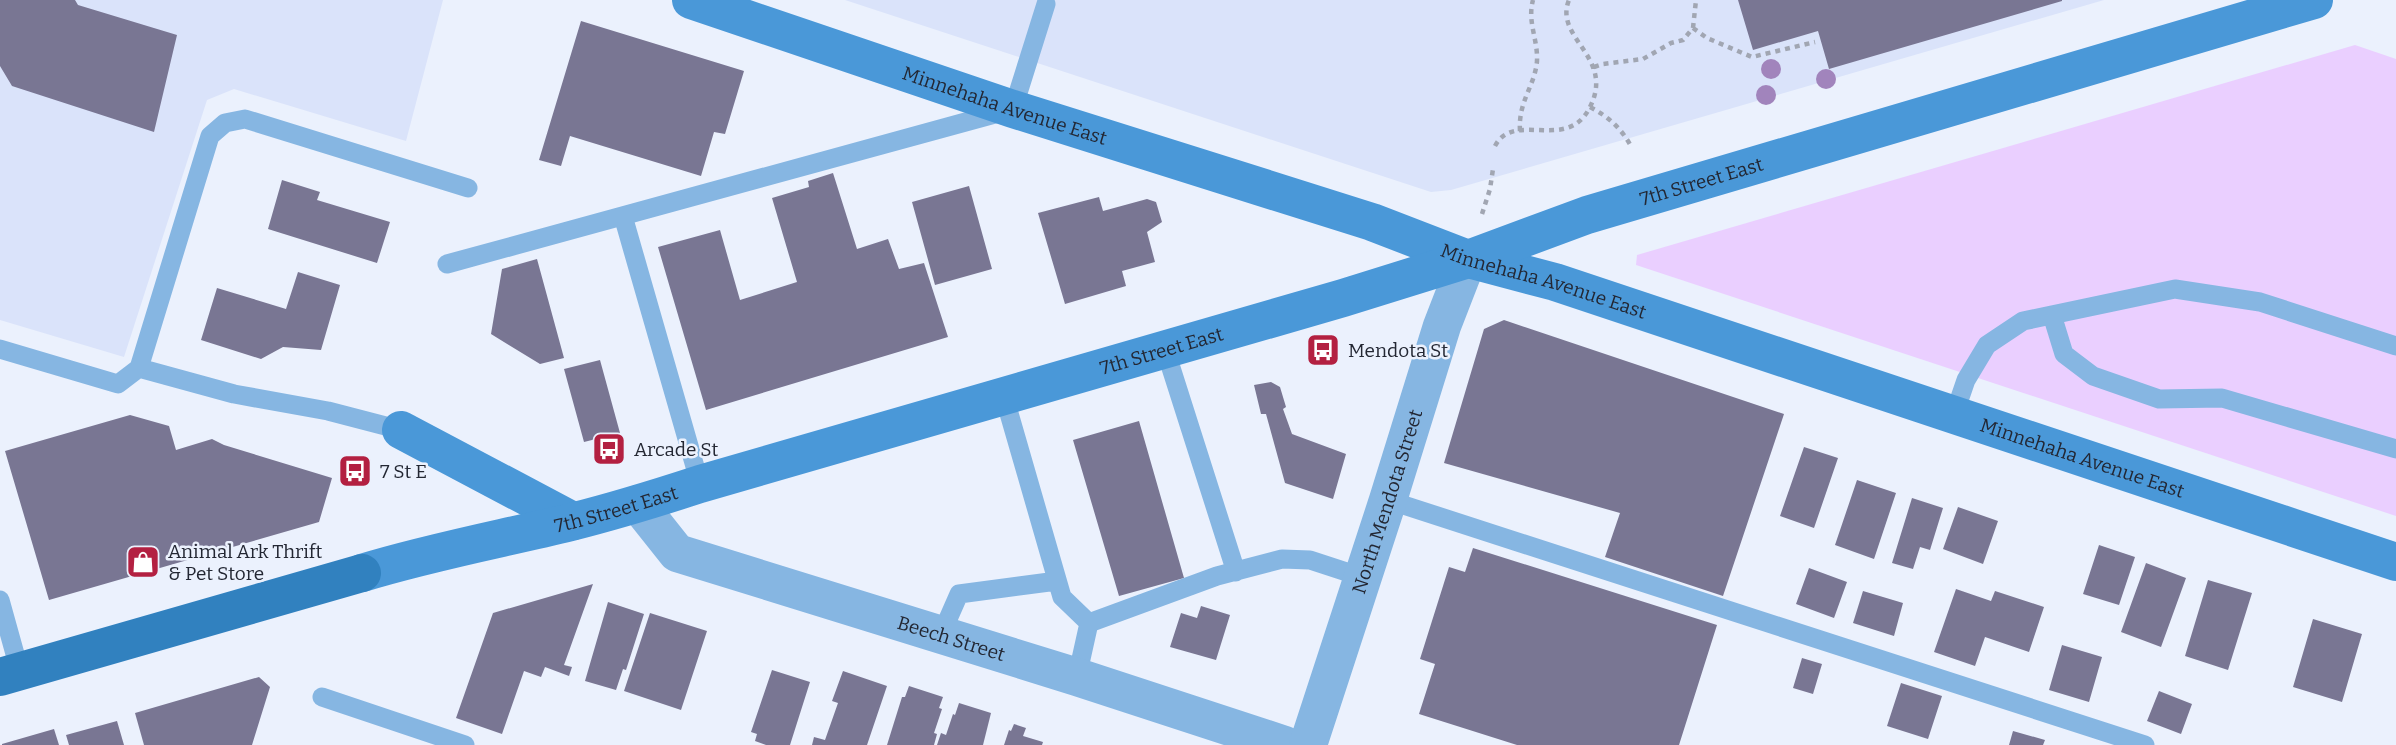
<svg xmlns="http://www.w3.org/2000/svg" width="2396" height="745" viewBox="0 0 2396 745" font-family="Bitter,serif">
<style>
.built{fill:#dae3fa}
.green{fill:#eacfff}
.building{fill:#797693}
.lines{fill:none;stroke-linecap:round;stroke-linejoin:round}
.path{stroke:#a1a6b2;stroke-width:4.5;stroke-dasharray:5 5;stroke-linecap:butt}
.lane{stroke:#86b6e2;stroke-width:19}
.street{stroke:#86b6e2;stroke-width:38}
.secondary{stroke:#4a98d8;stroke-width:38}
.primary{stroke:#3181bf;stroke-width:38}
.tree{fill:#a184bc}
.labels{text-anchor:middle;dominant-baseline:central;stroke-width:5;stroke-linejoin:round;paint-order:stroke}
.street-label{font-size:19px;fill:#232733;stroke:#ebf1fd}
.poi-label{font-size:19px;fill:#232733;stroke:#ebf1fd;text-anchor:start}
</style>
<rect width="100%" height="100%" fill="#ebf1fd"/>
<path class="built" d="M0,0H443L406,141L234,89L207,100L124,357L0,320Z
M845,0H2104L1451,190L1431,192Z"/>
<path class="green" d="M2355,45L2396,59V516L1636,265L1637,255Z"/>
<path class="building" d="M0,0H75L78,5L177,35L154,132L12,86L0,66Z
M1738,0H2062V1L1829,69L1818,31L1753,50Z
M581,21L744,71L725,134L714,132L701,176L570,136L561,166L539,160Z
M833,173L857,249L888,239L899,269L924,263L948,337L706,410L658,247L720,230L740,300L797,282L772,198L809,187L808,181Z
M282,180L320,192L317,200L390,222L377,263L268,229Z
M969,186L992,269L935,285L912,202Z
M1099,197L1103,211L1147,199L1156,202L1162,222L1147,232L1155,262L1122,271L1126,286L1065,304L1038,213Z
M537,259L564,358L540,364L491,334L502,269Z
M298,272L340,285L321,350L283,347L261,359L201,340L217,288L286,309Z
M1504,320L1784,414L1723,596L1605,557L1620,513L1444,463L1484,329Z
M600,360L620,433L584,442L564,369Z
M1271,382L1280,387L1286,407L1283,409L1292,434L1346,454L1333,499L1285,483L1266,414H1261L1254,385Z
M130,415L169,426L176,450L212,439L224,445L332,478L319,522L49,600L5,451Z
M1139,421L1184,578L1119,596L1073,440Z
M1804,447L1838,458L1814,528L1780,516Z
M1857,480L1896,493L1874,559L1835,545Z
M1912,498L1943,508L1930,550L1920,547L1913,569L1892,563Z
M1958,507L1998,521L1983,564L1943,549Z
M2099,545L2135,557L2119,605L2083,594Z
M1473,548L1717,625L1679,745H1517L1419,714L1435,664L1420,659L1449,567L1465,572Z
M2146,563L2186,578L2161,647L2121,632Z
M1809,568L1847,582L1834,618L1796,604Z
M2208,580L2252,593L2228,670L2185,656Z
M593,584L564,665L572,667L569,676L545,667L541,677L524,671L502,734L456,718L493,613Z
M1956,589L1991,601L1995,591L2044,607L2029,652L1985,637L1975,666L1934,652Z
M1863,591L1903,603L1894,636L1853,623Z
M608,602L644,614L626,670L623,669L616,690L585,681Z
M1201,606L1230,615L1216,660L1170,647L1181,613L1197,618Z
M650,613L707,631L681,710L624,691Z
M2313,619L2362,634L2342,702L2293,687Z
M2062,645L2102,657L2089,702L2049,690Z
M1802,658L1822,664L1813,694L1793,688Z
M772,670L810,682L790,745H766L755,741L757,734L751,732Z
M843,671L887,686L867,745H812L814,737L825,740L838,703L832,701Z
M259,677L270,687L252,745H144L135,713Z
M1901,683L1942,696L1928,739L1887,726Z
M909,686L943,697L939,708L942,709L934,733L937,734L934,745H887L902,697H905Z
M2159,691L2192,704L2181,734L2147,721Z
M959,703L991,713L983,745H937L941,733L946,735L953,714L955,715Z
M117,721L124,745H69L66,735Z
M1014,724L1026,728L1023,736L1043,742L1042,745H1004L1009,730L1011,731Z
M54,729L59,745H2V744Z
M2013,731L2045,740L2043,745H2009Z"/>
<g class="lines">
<path class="path" d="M1693,28L1707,38L1752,57L1815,42
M1594,67L1603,64L1643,59L1671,43L1683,40L1693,28L1696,0
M1590,107C1609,117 1622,129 1632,148
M1520,131C1518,101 1535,86 1537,61C1538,39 1527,22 1533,0
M1495,146C1514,110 1566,152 1589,109C1617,57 1553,39 1569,0
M1482,214L1490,189L1493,169"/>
<path class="lane" d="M623,216L700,484
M447,264L1013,109L1046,4
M2052,315L2064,354L2093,376L2159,399L2222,398L2396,449
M0,349L118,384L139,368L210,136L225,123L245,119L468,188
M1165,349L1236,572
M139,368L234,394L328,411L401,430
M1004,396L1062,597L1089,623
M1954,415L1966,380L1987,345L2023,321L2175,289L2260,302L2396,346
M1388,500L2145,745
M0,600L20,672
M941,635L959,594L1057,581
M1077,677L1089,623L1217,576L1282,559L1310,560L1362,577
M322,697L465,745"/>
<g class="street">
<path id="s1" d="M638,504L677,553L1077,677L1285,745"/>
<path id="s2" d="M1308,745L1388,500L1442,326L1468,259"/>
</g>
<g class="secondary">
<path id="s3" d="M691,0L1013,109L1372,222L1468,259L1555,282L2396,562"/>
<path d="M401,430L573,521"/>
<path id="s4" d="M362,573C430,552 501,539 571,522C615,511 657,498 700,484L1343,298L1468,259L1587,215L2314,0"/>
</g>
<path class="primary" d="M0,677L362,573"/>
</g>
<g class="tree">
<circle cx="1771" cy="69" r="10"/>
<circle cx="1826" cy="79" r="10"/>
<circle cx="1766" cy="95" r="10"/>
</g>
<defs>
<symbol id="bus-square" viewBox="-11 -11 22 22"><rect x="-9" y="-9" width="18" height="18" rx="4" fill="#b32041" stroke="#ebf1fd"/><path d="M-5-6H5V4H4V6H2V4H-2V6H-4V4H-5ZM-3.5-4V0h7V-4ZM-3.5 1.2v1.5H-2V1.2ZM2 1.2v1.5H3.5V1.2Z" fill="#fff"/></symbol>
<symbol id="shop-square" viewBox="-11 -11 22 22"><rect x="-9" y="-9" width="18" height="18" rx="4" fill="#b32041" stroke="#ebf1fd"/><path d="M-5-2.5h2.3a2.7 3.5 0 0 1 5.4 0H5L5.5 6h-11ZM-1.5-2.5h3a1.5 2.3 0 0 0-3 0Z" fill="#fff"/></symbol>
</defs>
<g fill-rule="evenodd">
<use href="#bus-square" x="1304" y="331" width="38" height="38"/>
<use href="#bus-square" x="590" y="430" width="38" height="38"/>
<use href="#bus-square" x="336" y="452" width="38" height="38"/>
<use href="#shop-square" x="124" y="543" width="38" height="38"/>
</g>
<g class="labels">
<g class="street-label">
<text stroke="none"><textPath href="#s3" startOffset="331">Minnehaha Avenue East</textPath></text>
<text stroke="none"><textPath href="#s4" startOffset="1396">7th Street East</textPath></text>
<text stroke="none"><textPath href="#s3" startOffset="898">Minnehaha Avenue East</textPath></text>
<text stroke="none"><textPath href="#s4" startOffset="830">7th Street East</textPath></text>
<text stroke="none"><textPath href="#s3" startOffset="1465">Minnehaha Avenue East</textPath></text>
<text stroke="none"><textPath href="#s2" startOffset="256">North Mendota Street</textPath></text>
<text stroke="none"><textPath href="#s4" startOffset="262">7th Street East</textPath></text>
<text stroke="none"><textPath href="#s1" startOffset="350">Beech Street</textPath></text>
</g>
<g class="poi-label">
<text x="1348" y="350">Mendota St</text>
<text x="634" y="449">Arcade St</text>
<text x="380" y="471">7 St E</text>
<text x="168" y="551">Animal Ark Thrift<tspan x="168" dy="22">&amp; Pet Store</tspan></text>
</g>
</g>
</svg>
